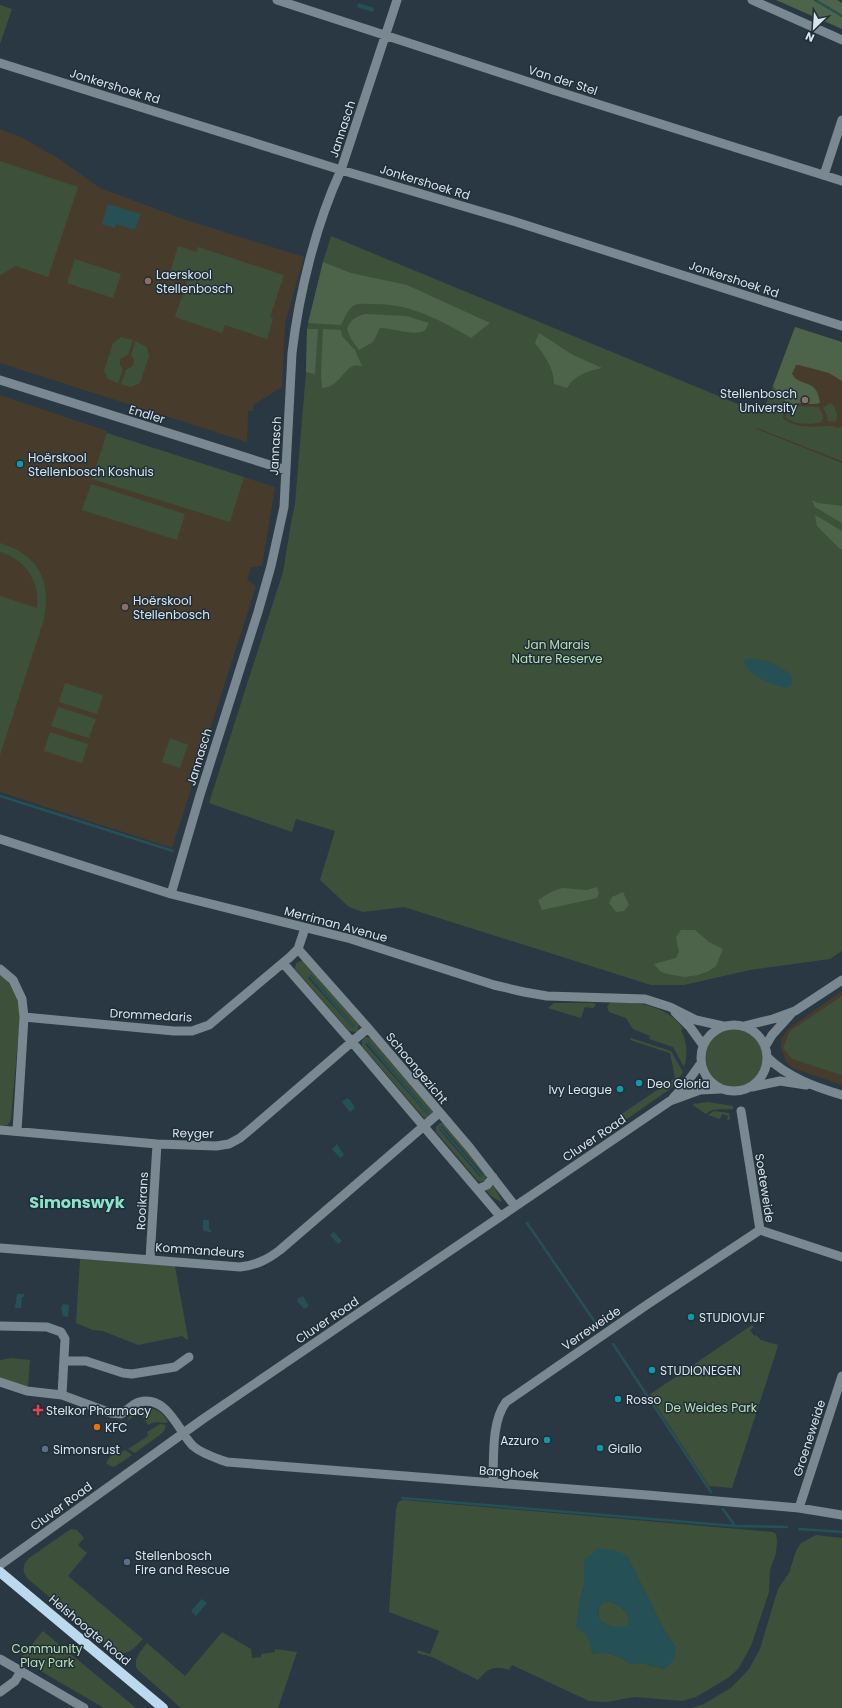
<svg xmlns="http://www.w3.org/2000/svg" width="842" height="1708" viewBox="0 0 842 1708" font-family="Poppins,sans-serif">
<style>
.industrial{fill:#473c2c}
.green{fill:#3d513a;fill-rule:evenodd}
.forest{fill:#4e644a}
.water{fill:#255156;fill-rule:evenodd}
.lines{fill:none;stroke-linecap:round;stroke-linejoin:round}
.stream{stroke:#255156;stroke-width:2.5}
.minor{stroke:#7a8892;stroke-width:9}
.major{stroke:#bcdaee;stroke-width:10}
.education-dot{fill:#8d6e63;stroke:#202e39;stroke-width:1.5}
.culture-dot{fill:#0f9aa8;stroke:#202e39;stroke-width:1.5}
.health-dot{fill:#e0444e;stroke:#202e39;stroke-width:1.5}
.food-dot{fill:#e8710a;stroke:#202e39;stroke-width:1.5}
.service-dot{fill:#5c6f8a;stroke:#202e39;stroke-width:1.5}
.labels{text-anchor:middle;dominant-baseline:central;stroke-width:3;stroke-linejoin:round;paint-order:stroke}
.street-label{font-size:12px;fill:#dae3ea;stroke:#202e39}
.poi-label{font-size:12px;fill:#dae3ea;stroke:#202e39;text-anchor:start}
.park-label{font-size:12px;fill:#b6e0af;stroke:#202e39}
.district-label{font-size:16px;font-weight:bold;fill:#89e5c6;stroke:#202e39}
</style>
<rect width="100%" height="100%" fill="#2a3844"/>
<path class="industrial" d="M0,129L23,138L59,159L100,188L183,219L304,257L285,323L282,387L253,405V411H248L247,442L0,363Z
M795,327L842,342V463L756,430Z
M0,395L107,431V433L275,487L262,566L251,567L247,580L256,586L172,848L0,792Z
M842,991V1085L793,1068L786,1062L781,1048V1039L788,1029Z"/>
<path class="green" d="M0,5L12,9L0,44Z
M0,161L78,187L48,277L16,266L0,275Z
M331,236L762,414L773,386L789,406L783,414V418C796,430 817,426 833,426L837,428L842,427V461L757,428L756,429L842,463V951L830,959L750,970L684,985H651L404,907L363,912L349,907L320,880L335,831L296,819L292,832L209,803L283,572L291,523L295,504L306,372L307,329L323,262Z
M178,246L196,252L198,247L284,275L270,317L273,319L267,339L225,325L222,333L175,317L188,279L170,273Z
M75,259L121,274L113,298L67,283Z
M121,337L133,340L128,355L120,359V365L123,369L118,383L108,379L104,371L113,343Z
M135,341L147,347L149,356L140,383L131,387L121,384L126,370L133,366L134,360L131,356Z
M830,403L833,405C836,410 839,417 835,422L828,421L827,415L823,408Z
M792,406L819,407L823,416L822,422C810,425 794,425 785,417Z
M107,433L244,477L230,522L92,479Z
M91,484L185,514L177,540L82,510Z
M0,543C39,555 51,581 44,619L0,755V596L37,608C41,582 25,559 0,552Z
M65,683L103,695L97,714L59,702Z
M58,707L96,719L89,738L51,726Z
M50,732L88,744L82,763L44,751Z
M170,738L188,745L180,768L162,762Z
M303,960L359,1025L357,1032L349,1031L295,969L296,963ZM311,975L355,1026L353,1028L308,978Z
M0,975L7,980L17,997L20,1017L11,1119L8,1125L0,1126Z
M842,996V1075L792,1059L783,1048L790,1031Z
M554,1003H594L596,1005L593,1008L585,1007L581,1018L548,1008Z
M610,1003C635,1001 668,1005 683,1029L681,1030C687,1043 688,1054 684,1067L673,1047L649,1039L650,1036L633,1029L626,1018L609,1012L607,1007Z
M705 1058a29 29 0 1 1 58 0a29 29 0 1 1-58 0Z
M365,1037L371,1038L433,1109L434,1112L426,1119L423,1117L362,1046V1041ZM368,1041L429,1112L427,1114L365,1044Z
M631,1038L671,1051L683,1072L673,1087L624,1121L620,1115L675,1078L670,1053L630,1040Z
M708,1102L733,1106V1109C725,1110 712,1107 706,1114L694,1106L693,1104Z
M714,1111L729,1113L730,1119L727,1121L728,1116L722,1114L720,1119L708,1115Z
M440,1123H444L486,1175L485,1181L480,1182L477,1180L436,1132V1127ZM442,1126L483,1174L480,1177L439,1129Z
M493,1185L502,1201L501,1202L491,1196L486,1190Z
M80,1259L175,1266L188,1338L187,1340L182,1336L138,1345L103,1331L93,1330L76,1323Z
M752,1325L754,1327L750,1330L754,1336L756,1335L761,1340L778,1345L777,1349L732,1488L709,1486L649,1395Z
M11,1358L30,1360L28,1387L0,1379V1360Z
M141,1408C152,1407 163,1411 168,1422C160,1425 158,1419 148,1425L140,1412L127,1421L131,1413Z
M160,1424L166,1425L164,1431L161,1434L135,1453L128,1449L148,1436L147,1432Z
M116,1448L120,1453L125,1450L132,1455L114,1467L110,1466L106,1463Z
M403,1500L773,1532L776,1534L777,1541L776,1553L770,1570L769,1592L751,1646L738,1669L728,1678L696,1697L682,1701L635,1697L606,1702L589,1701L512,1665L509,1670C493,1665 488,1669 478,1680L432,1657L417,1653L418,1650L430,1654L439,1631L389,1612L396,1509L398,1502ZM627,1556L665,1632L676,1648L665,1669L646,1664H630C621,1656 605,1650 593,1654L579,1604L584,1586Z
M71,1529L77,1530L84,1538L78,1545L87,1553L68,1576L143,1639C134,1648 127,1658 114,1651L28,1579C22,1572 22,1565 29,1558Z
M816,1535L842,1538V1708H692L704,1704L732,1687L749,1669L760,1649L778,1589L789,1573L796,1551L801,1543Z
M604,1602C616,1600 628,1610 630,1622L626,1627C614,1628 606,1627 598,1618L599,1607Z
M43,1631L136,1708H104L20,1659Z
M222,1632L251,1649L252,1658L261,1657V1654L275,1652V1649L297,1652L278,1708H181L139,1671L136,1667V1660L140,1652L147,1643L185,1676Z"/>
<path class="forest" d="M776,0H837L842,3V29Z
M323,262L351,273L407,285L490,323L471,338C441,320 409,303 373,304C368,304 360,303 355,305C348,308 344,319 341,325L308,323Z
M365,314L406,316L429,323C427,326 426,331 421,332C410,335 393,328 380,328L373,342L359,350L351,339L347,329C351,319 355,317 365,314Z
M795,327L842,342V381L829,373L799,365H796L792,374C800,388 817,377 820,403C810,406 797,400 789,406L773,386Z
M307,329H318L315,374L306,372Z
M323,329L341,330L342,336L355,350L362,366C360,366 355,365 353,366C342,371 339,387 322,388L321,373Z
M539,333L573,355L602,368C587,371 575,375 567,388L554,384C554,368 545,356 535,343Z
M812,500L818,503L842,506V523L815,507Z
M815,515L842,531V549H840L817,526Z
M597,887L599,893L597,898L542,910L538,900L551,892L562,888L587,890Z
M623,892L629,905L624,911L616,912L609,903L612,897Z
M681,930H695L709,942L723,949L716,966L709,971L698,975L685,977L672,975L661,972L654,964L676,958L679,952L676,937Z"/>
<path class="water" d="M359,3L374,8L373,12L357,7Z
M108,204L140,214L135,230L116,224L115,228L102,224Z
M750,658L771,662L790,673L793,683L786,688C770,684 750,677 743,661Z
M347,1098L350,1100L355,1108L350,1112L342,1102Z
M337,1144L344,1155L340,1158L332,1149Z
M203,1220H209V1229L211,1230V1232L203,1231Z
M334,1232L342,1241L338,1244L330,1235Z
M17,1294H24V1297H22L21,1308H15Z
M303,1296L309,1306L304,1309L298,1302L297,1299Z
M63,1304L69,1305L68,1317L63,1316L61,1308Z
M599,1548L618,1551L627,1556L665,1632L676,1648L674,1660L665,1669L646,1664H630C621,1656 605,1650 593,1654L588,1637L576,1627L579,1604L584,1586V1560ZM604,1602C616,1600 628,1610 630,1622L626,1626C615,1628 606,1627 598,1618C598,1611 598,1607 604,1602Z
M202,1599L207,1603L196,1616L191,1611Z"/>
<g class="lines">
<path class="stream" d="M815,0L842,16
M0,796L173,851
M310,976L354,1027
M367,1042L428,1113
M440,1127L482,1176
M527,1223L599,1328
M613,1344L711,1492
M402,1498L735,1526L787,1527
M723,1509L735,1526
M799,1529L842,1532"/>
<path class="minor" d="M277,0L553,90L842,181
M752,0L842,40
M0,63L341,170L513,221L842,326
M824,175L842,120
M0,380L286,470
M0,839L171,894L351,939L494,985L524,992L547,996L645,999L670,1007L696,1020L723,1026
M171,894L200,795L258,612L271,566L284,507L292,353C299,293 316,224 341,170L397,0
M298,949L368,1028L470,1148L515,1206
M283,963L352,1042L500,1216
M0,969L13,980L22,999L24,1017L17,1131
M675,1012L690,1027L703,1045
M24,1017L174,1031H192L209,1025L290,957L298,949L305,928
M701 1058a33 33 0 1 1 66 0a33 33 0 1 1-66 0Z
M744,1026L773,1019L795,1011L842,980
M765,1047L772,1035L791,1014
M767,1057C787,1077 815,1087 842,1095
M752,1087L780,1081L806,1085
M673,1098L686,1084L701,1063
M741,1111L760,1230L842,1257
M0,1130L157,1144L216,1146L229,1144L240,1138L252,1128L368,1028
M478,1189L487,1185L493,1177
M0,1248L240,1267C256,1265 267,1260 280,1250L439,1113
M150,1259L157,1144
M0,1326L47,1327L61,1332L65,1339L62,1395
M64,1361H86L123,1373L132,1374L175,1367L189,1357
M0,1382L27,1391L62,1395L111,1413L121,1414C127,1411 132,1404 139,1402C168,1395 178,1431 193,1446C202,1454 216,1458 227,1462L647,1495L799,1508L842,1515
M493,1482C494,1458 491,1422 506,1402L648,1304L760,1230
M799,1508L842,1376
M0,1565L203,1419L670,1101L700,1090L721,1089
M0,1659L84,1708
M0,1692L15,1681L21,1671"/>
<path class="major" d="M0,1572L163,1708"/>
</g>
<g class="education-dot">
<circle cx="148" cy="281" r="4"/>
<circle cx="805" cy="400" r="4"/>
<circle cx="125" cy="607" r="4"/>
</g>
<g class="culture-dot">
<circle cx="20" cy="464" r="4"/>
<circle cx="639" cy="1083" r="4"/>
<circle cx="620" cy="1089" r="4"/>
<circle cx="691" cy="1317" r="4"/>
<circle cx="652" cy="1370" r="4"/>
<circle cx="618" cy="1399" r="4"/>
<circle cx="547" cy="1440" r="4"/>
<circle cx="600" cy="1448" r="4"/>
</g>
<path class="health-dot" d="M36 1404h4v4h4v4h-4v4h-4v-4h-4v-4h4z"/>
<circle class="food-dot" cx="97" cy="1427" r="4"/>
<g class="service-dot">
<circle cx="45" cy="1449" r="4"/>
<circle cx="127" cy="1562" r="4"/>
</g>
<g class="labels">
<g class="street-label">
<text transform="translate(563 80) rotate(18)">Van der Stel</text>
<text transform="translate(115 86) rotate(17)">Jonkershoek Rd</text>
<text transform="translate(342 129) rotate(-72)">Jannasch</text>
<text transform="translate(425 182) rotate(17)">Jonkershoek Rd</text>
<text transform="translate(734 279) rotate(18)">Jonkershoek Rd</text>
<text transform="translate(147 414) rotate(17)">Endler</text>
<text transform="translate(275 446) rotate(-87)">Jannasch</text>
<text transform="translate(199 757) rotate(-73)">Jannasch</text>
<text transform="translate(336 924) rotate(15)">Merriman Avenue</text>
<text transform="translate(151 1015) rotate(3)">Drommedaris</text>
<text transform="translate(417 1068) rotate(50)">Schoongezicht</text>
<text transform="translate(193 1133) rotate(1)">Reyger</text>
<text transform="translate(594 1138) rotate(-34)">Cluver Road</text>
<text transform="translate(765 1188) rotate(81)">Soeteweide</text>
<text transform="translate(142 1201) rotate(-87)">Rooikrans</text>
<text transform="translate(200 1250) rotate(4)">Kommandeurs</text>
<text transform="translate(327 1320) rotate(-34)">Cluver Road</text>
<text transform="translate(591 1328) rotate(-34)">Verreweide</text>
<text transform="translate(809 1438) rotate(-72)">Groeneweide</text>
<text transform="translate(509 1472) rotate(4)">Banghoek</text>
<text transform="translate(61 1506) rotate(-36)">Cluver Road</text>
<text transform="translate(90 1630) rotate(40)">Helshoogte Road</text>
</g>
<g class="poi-label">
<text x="156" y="274">Laerskool<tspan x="156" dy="14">Stellenbosch</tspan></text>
<text x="797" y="393" text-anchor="end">Stellenbosch<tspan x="797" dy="14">University</tspan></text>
<text x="28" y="457">Hoërskool<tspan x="28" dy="14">Stellenbosch Koshuis</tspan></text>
<text x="133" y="600">Hoërskool<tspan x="133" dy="14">Stellenbosch</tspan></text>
<text x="647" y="1083">Deo Gloria</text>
<text x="612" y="1089" text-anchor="end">Ivy League</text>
<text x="699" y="1317">STUDIOVIJF</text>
<text x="660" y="1370">STUDIONEGEN</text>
<text x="626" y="1399">Rosso</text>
<text x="46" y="1410">Stelkor Pharmacy</text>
<text x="105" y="1427">KFC</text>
<text x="539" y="1440" text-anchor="end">Azzuro</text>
<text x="608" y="1448">Giallo</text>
<text x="53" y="1449">Simonsrust</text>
<text x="135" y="1555">Stellenbosch<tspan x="135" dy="14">Fire and Rescue</tspan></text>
</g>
<g class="park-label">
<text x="557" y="644">Jan Marais<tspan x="557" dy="14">Nature Reserve</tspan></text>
<text x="711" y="1407">De Weides Park</text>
<text x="47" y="1648">Community<tspan x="47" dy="14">Play Park</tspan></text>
</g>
<g class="district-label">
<text x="77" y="1202">Simonswyk</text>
</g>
</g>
<g transform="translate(814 28) rotate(205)" stroke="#202e39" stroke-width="3" paint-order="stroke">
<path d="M0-3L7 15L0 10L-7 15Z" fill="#dae3ea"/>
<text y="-6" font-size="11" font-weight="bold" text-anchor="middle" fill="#dae3ea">N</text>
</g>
</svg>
